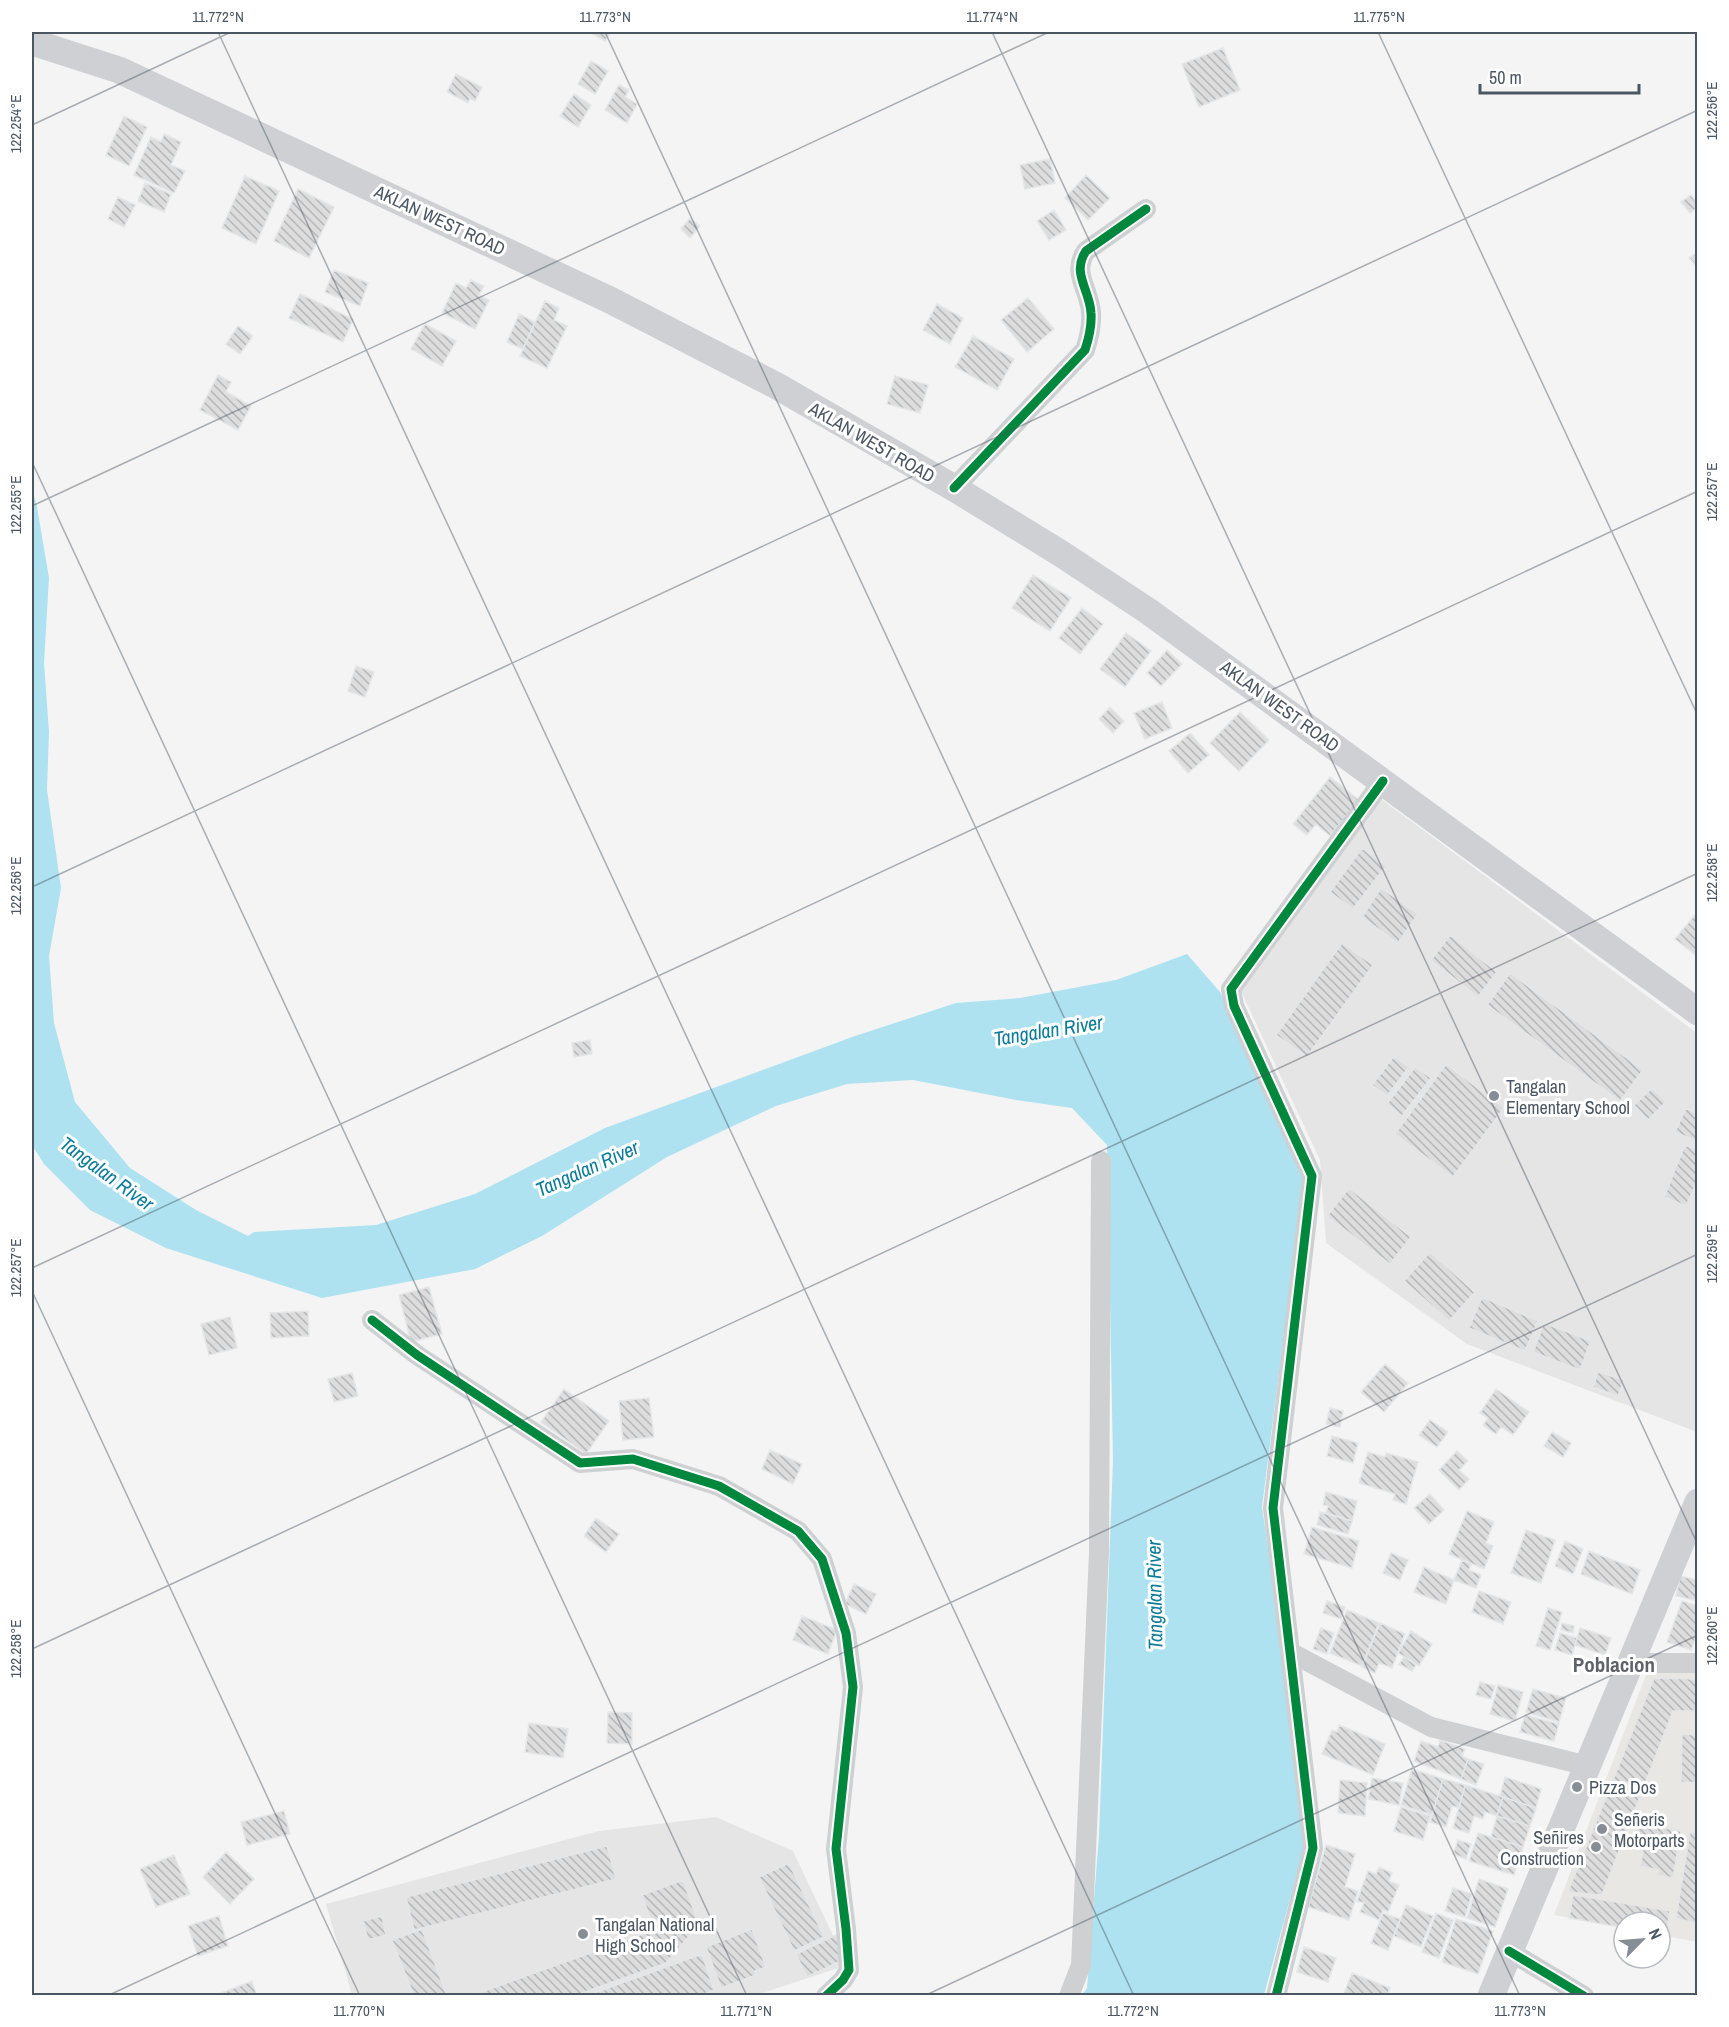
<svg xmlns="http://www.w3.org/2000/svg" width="1729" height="2027" viewBox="0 0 1729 2027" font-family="'Archivo Narrow',sans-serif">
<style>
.commercial{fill:#e8e7e3}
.education{fill:#e6e5e6}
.water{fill:#aee2f0}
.building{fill:url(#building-back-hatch);stroke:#e5e6e7;stroke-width:1.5}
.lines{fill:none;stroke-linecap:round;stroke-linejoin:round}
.minor{stroke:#ced0d2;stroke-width:20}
.secondary{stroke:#ced0d4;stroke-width:27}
.cycleway-casing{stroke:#fff;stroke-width:13}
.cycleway{stroke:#00873e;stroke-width:9}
.ticks{fill:none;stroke:#4a5661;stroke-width:1.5;stroke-opacity:0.45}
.poi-dot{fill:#868d94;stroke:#fff;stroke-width:2}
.labels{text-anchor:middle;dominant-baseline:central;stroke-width:6;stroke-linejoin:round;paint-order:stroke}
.street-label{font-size:18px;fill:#4a5661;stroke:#fff}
.poi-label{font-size:18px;fill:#4a5661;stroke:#fff;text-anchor:start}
.water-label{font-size:20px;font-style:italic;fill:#0c7c9b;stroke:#fff}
.quarter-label{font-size:21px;font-weight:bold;fill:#5f6368;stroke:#fff}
.neatline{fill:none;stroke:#4a5661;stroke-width:2}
.ticks-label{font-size:15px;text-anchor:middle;fill:#4a5661}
</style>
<defs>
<pattern id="building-back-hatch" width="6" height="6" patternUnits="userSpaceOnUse" patternTransform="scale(1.5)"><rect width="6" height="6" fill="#ddddde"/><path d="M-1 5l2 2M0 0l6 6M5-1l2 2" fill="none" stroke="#b5b6b7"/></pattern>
</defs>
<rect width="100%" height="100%" fill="#f4f4f4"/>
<path class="commercial" d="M1649,1667H1697V1942L1660,1935V1922H1624V1928L1554,1915Z"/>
<path class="education" d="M1381,799L1697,1033V1432L1467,1344L1326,1243L1320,1160L1240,989Z
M716,1817L793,1851L847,1965L757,1995H352L326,1904L599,1831Z"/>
<path class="water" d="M32,488L37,507L49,578L44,663L49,732L47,790L61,888L49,956L54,1023L75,1102L130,1168L196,1210L248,1236L254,1232L376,1225L475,1194L605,1128L855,1036L956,1003L1020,998L1116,980L1187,954L1220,992L1291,1138L1303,1182L1262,1507L1298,1757L1305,1843L1264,1995H1082L1087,1988L1099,1836L1113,1460L1107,1145L1072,1108L1016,1100L913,1080L847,1084L776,1106L667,1157L542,1236L475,1269L322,1298L166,1248L90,1210L44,1164L32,1145Z"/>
<path class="building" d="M595,32H611L605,41L593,34Z
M1223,48L1240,90L1199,107L1182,64Z
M591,61L608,71L595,94L578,84Z
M456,74L482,87L475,101L470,98L468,103L447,92Z
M619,85L629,90L625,97L637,104L627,123L605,110Z
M574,94L591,105L578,127L560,116Z
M124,116L147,127L129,166L106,155Z
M164,134L181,142L171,165L185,171L174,193L134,175L151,137L161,142Z
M1050,159L1055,183L1025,189L1020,165Z
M1086,175L1110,198L1088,220L1065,198Z
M245,176L279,191L256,244L222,228Z
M145,183L171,194L164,212L138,201Z
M298,189L334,207L309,258L274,241Z
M1691,195L1698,204V207L1690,213L1681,202Z
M118,197L135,205L124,227L108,219Z
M1054,210L1066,230L1049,240L1037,221Z
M690,218L700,226L690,238L681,229Z
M1698,252V268L1689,258Z
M334,270L368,283L360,306L325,292Z
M471,280L484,286L479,295L489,300L475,329L442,313L456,283L466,288Z
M300,294L353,319L343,342L289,318Z
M1028,298L1054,329L1027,352L1001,320Z
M545,301L559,308L554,320L567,326L547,368L520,356Z
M937,304L963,318L950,344L923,330Z
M519,314L535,322L523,349L507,342Z
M425,324L456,341L442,366L411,349Z
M238,326L253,336L240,354L226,344Z
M973,336L1014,359L997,390L955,367Z
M218,375L231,382L226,392L251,406L238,430L200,410Z
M895,376L928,385L920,413L887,404Z
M1033,575L1071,598L1050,631L1012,608Z
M1082,608L1103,624L1080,654L1059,638Z
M1126,633L1151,651L1125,687L1100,669Z
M1167,650L1182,664L1161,686L1147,673Z
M356,666L374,672L365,697L348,691Z
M1162,702L1172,728L1145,739L1134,713Z
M1110,707L1124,721L1113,733L1099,719Z
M1240,712L1269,740L1239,771L1210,743Z
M1190,733L1209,755L1188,773L1169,751Z
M1330,777L1359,800L1330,836L1316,824L1307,835L1293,824Z
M1362,848L1386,866L1353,909L1330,892Z
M1381,888L1418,914L1398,943L1362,917Z
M1698,911V957L1675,939Z
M1450,935L1497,972L1478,997L1431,960Z
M1342,943L1373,965L1307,1057L1276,1035Z
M1510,973L1643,1070L1620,1101L1487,1005Z
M590,1040L592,1054L574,1057L572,1043Z
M1394,1056L1409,1067L1387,1096L1372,1085Z
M1446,1064L1504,1108L1453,1177L1395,1134Z
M1415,1067L1431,1078L1402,1116L1387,1104Z
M1652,1088L1666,1102L1648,1120L1634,1105Z
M1686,1108L1698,1114V1142L1675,1132Z
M1685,1145L1698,1150V1179L1686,1206L1664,1197Z
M1349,1188L1411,1237L1390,1264L1327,1216Z
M1430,1252L1475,1292L1449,1321L1404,1281Z
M429,1287L442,1334L411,1342L399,1295Z
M1482,1297L1538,1321L1525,1351L1469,1328Z
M308,1311L309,1336L271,1338L270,1313Z
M230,1317L237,1348L209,1355L201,1324Z
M1544,1323L1591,1341L1580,1370L1533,1352Z
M1385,1364L1408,1383L1384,1412L1361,1392Z
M1598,1372L1624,1380L1618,1396L1593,1387Z
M352,1373L358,1396L334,1402L328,1379Z
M564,1389L609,1421L586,1454L541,1422Z
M1496,1389L1529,1412L1513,1435L1501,1427L1496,1434L1483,1425L1488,1418L1480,1413Z
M649,1398L654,1437L623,1440L619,1401Z
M1330,1408L1343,1411L1340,1427L1326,1424Z
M1430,1420L1448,1432L1437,1447L1419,1435Z
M1552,1432L1571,1443L1563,1457L1544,1446Z
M1332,1436L1358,1443L1353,1463L1327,1456Z
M770,1450L802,1464L793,1484L762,1469Z
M1457,1451L1468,1461L1459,1470L1469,1479L1459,1490L1439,1470Z
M1368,1452L1385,1457L1386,1453L1418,1462L1406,1504L1393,1500L1395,1494L1359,1483Z
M1326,1492L1357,1501L1352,1521L1326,1513L1328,1506L1323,1505Z
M1430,1494L1444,1510L1429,1524L1414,1508Z
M1467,1511L1494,1522L1486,1543L1493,1546L1484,1569L1449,1554Z
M1320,1512L1352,1521L1348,1534L1317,1525Z
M596,1518L619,1534L606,1552L584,1536Z
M1312,1527L1359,1541L1352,1568L1304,1554Z
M1526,1530L1555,1540L1541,1583L1511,1573Z
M1565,1541L1583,1549L1573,1574L1555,1566Z
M1589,1551L1640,1570L1632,1594L1581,1574Z
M1391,1553L1408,1560L1400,1580L1383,1573Z
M1462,1560L1471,1564L1469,1570L1481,1575L1476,1588L1454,1580Z
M1424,1567L1454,1580L1446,1604L1414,1592Z
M1680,1576L1698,1580V1601L1676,1596Z
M854,1584L876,1594L866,1614L845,1604Z
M1479,1591L1511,1602L1503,1624L1472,1612Z
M1327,1601L1345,1607L1341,1619L1323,1613Z
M1682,1601L1698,1606V1632L1691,1650L1667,1642Z
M1548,1608L1562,1612L1550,1650L1536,1646Z
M1347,1610L1379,1623L1362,1666L1330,1653Z
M802,1616L837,1630L828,1654L793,1640Z
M1380,1623L1405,1634L1392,1668L1379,1663L1375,1673L1362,1667Z
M1562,1623L1574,1626L1573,1633L1561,1630Z
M1321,1628L1334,1633L1327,1654L1313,1649Z
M1580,1628L1611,1638L1605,1655L1575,1645Z
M1411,1631L1432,1644L1419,1666L1398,1653Z
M1560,1633L1577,1638L1572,1655L1555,1650Z
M1404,1657L1416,1665L1412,1671L1399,1664Z
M1654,1678L1698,1679V1711H1673L1602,1895L1568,1892Z
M1480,1682L1495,1686L1491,1699L1476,1695Z
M1498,1685L1523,1692L1515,1721L1490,1714Z
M1533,1689L1566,1698L1559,1722L1526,1712Z
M608,1712L632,1713V1744L607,1743Z
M1525,1715L1559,1724L1554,1741L1520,1732Z
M529,1723L568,1729L563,1758L525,1752Z
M1339,1725L1385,1744L1373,1775L1322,1754L1332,1730L1337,1732Z
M1682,1734L1698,1735V1783L1681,1782Z
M1440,1740L1465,1749L1462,1756L1468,1759L1461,1779L1414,1761L1421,1741L1438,1747Z
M1468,1759L1484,1764L1476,1785L1461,1779Z
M1412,1769L1443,1779L1432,1815L1401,1805Z
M1505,1777L1541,1789L1536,1808L1500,1796Z
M1372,1778L1403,1783L1399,1805L1368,1799Z
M1443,1779L1465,1785L1459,1808L1452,1806L1446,1827L1430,1822Z
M1340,1780L1367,1783L1365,1816L1338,1813Z
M1465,1785L1503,1797L1497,1816L1485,1812L1483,1819L1474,1816L1469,1833L1453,1828Z
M1503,1797L1536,1808L1530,1826L1497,1816Z
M1401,1807L1430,1816L1423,1840L1394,1831Z
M284,1811L290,1834L247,1845L241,1822Z
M1497,1816L1530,1826L1523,1847L1491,1837Z
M1637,1823L1681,1831L1673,1878L1658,1875L1659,1870L1640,1866L1643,1851L1632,1849Z
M1690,1832L1698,1833V1924L1676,1918Z
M1478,1833L1523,1847L1514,1875L1469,1861Z
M1458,1840L1471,1844L1466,1859L1453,1854Z
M1326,1845L1355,1854L1345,1887L1358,1891L1349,1920L1308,1907Z
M607,1846L616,1879L414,1930L406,1897Z
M226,1852L254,1879L230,1904L203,1877Z
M174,1855L190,1894L156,1907L140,1869Z
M789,1863L824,1937L794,1951L759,1877Z
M1379,1867L1392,1873L1389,1881L1399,1885L1388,1912L1383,1910L1379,1920L1360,1912L1364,1903L1357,1901L1368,1871L1376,1874Z
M1479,1879L1508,1889L1495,1927L1467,1918Z
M683,1880L699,1925L666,1963L574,1996H470L654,1930L642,1895Z
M1453,1888L1472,1894L1465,1917L1445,1911Z
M1573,1895L1670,1911L1666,1935L1660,1934V1922H1624V1928L1569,1918Z
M1406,1905L1433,1916L1421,1947L1394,1936Z
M1383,1913L1400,1919L1388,1950L1371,1943Z
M1436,1913L1453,1920L1439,1958L1422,1952Z
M219,1916L228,1946L198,1956L188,1926Z
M382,1916L386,1935L368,1940L363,1921Z
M1456,1919L1493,1931L1478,1974L1442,1962Z
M422,1929L447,1996H414L392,1940Z
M752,1929L766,1967L755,1971L756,1975L721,1988L706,1947Z
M836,1935L847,1958L807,1977L796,1954Z
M1660,1936L1665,1937L1662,1957H1660Z
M1304,1947L1336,1958L1328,1982L1297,1972Z
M702,1954L714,1990L699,1996H586Z
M1352,1973L1390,1988L1387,1996H1343Z
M252,1981L257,1996H220L219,1994Z"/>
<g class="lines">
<path class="minor" d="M954,488L1085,350C1089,338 1092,327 1091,313C1090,290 1071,273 1086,251L1146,209
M372,1320L417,1355L580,1463L633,1459L719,1486L798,1531L822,1559L846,1633L853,1687L836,1849L846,1929L849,1970L843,1980L826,1996
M1290,1652L1431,1727L1588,1766
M1631,1663H1698
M1509,1951L1584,1996
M1069,1996L1081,1965L1099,1552L1101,1161
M1276,1996L1313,1848L1273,1508L1312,1176L1234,1006L1231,989L1383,781"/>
<path class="secondary" d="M32,42L119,70L610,300L777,386L954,488L1060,553L1148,611L1698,1012
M1491,1996L1698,1502"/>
<defs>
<path id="cycleway" d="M954,488L1085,350C1089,338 1092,327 1091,313C1090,290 1071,273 1086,251L1146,209
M372,1320L417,1355L580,1463L633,1459L719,1486L798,1531L822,1559L846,1633L853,1687L836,1849L846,1929L849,1970L843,1980L826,1996
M1509,1951L1584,1996
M1276,1996L1313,1848L1273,1508L1312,1176L1234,1006L1231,989L1383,781"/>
</defs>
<use href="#cycleway" class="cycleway-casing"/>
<use href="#cycleway" class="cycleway"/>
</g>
<path class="ticks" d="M218,32L1134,1996M605,32L1520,1996M992,32L1698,1545M1378,32L1698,716M32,125L231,32M32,462L747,1996M32,506L1049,32M32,887L1698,110M32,1268L1698,491M32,1291L360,1996M32,1649L1698,873M107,1996L1698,1254M924,1996L1698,1635"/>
<g class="poi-dot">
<circle cx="1494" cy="1096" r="6"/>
<circle cx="1577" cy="1787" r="6"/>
<circle cx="1602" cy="1829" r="6"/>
<circle cx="1596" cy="1847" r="6"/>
<circle cx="583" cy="1934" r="6"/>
</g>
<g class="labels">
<g class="street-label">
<text transform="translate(440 220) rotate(25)">AKLAN WEST ROAD</text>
<text transform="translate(872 442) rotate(30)">AKLAN WEST ROAD</text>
<text transform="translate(1280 706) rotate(36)">AKLAN WEST ROAD</text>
</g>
<g class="poi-label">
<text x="1506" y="1086">Tangalan<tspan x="1506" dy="21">Elementary School</tspan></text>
<text x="1589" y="1787">Pizza Dos</text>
<text x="1614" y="1819">Señeris<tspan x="1614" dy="21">Motorparts</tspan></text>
<text x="1584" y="1837" text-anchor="end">Señires<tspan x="1584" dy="21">Construction</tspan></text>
<text x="595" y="1924">Tangalan National<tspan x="595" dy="21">High School</tspan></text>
</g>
<g class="water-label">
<text transform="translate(1048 1030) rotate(-9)">Tangalan River</text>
<text transform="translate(587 1168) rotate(-24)">Tangalan River</text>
<text transform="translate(107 1173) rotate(36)">Tangalan River</text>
<text transform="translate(1154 1595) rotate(-91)">Tangalan River</text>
</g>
<g class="quarter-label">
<text x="1614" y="1664">Poblacion</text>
</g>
</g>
<rect width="1729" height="2027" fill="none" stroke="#ffffff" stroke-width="66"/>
<g transform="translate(1642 1940) rotate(65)"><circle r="28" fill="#ffffff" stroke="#b7bbc0" stroke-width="1.5"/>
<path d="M0-4.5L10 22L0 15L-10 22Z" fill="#868d94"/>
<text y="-9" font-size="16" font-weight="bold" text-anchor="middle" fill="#4a5661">N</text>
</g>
<path d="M1480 84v9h159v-9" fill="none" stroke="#4a5661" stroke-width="3"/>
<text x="1489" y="84" font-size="18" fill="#4a5661" stroke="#ffffff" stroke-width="4.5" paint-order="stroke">50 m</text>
<rect x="33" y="33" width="1663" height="1961" class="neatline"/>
<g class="ticks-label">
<text x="218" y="22">11.772°N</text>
<text x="605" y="22">11.773°N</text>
<text x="992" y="22">11.774°N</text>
<text x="1379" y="22">11.775°N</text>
<text transform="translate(1712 111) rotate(-90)" y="5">122.256°E</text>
<text transform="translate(16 124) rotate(-90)" y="5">122.254°E</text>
<text transform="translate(1712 492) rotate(-90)" y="5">122.257°E</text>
<text transform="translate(16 505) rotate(-90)" y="5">122.255°E</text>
<text transform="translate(1712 873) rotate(-90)" y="5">122.258°E</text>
<text transform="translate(16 886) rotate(-90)" y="5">122.256°E</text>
<text transform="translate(1712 1254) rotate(-90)" y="5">122.259°E</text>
<text transform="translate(16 1268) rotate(-90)" y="5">122.257°E</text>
<text transform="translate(1712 1636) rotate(-90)" y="5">122.260°E</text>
<text transform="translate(16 1649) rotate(-90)" y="5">122.258°E</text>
<text x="359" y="2016">11.770°N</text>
<text x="746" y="2016">11.771°N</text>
<text x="1133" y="2016">11.772°N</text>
<text x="1520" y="2016">11.773°N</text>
</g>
</svg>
